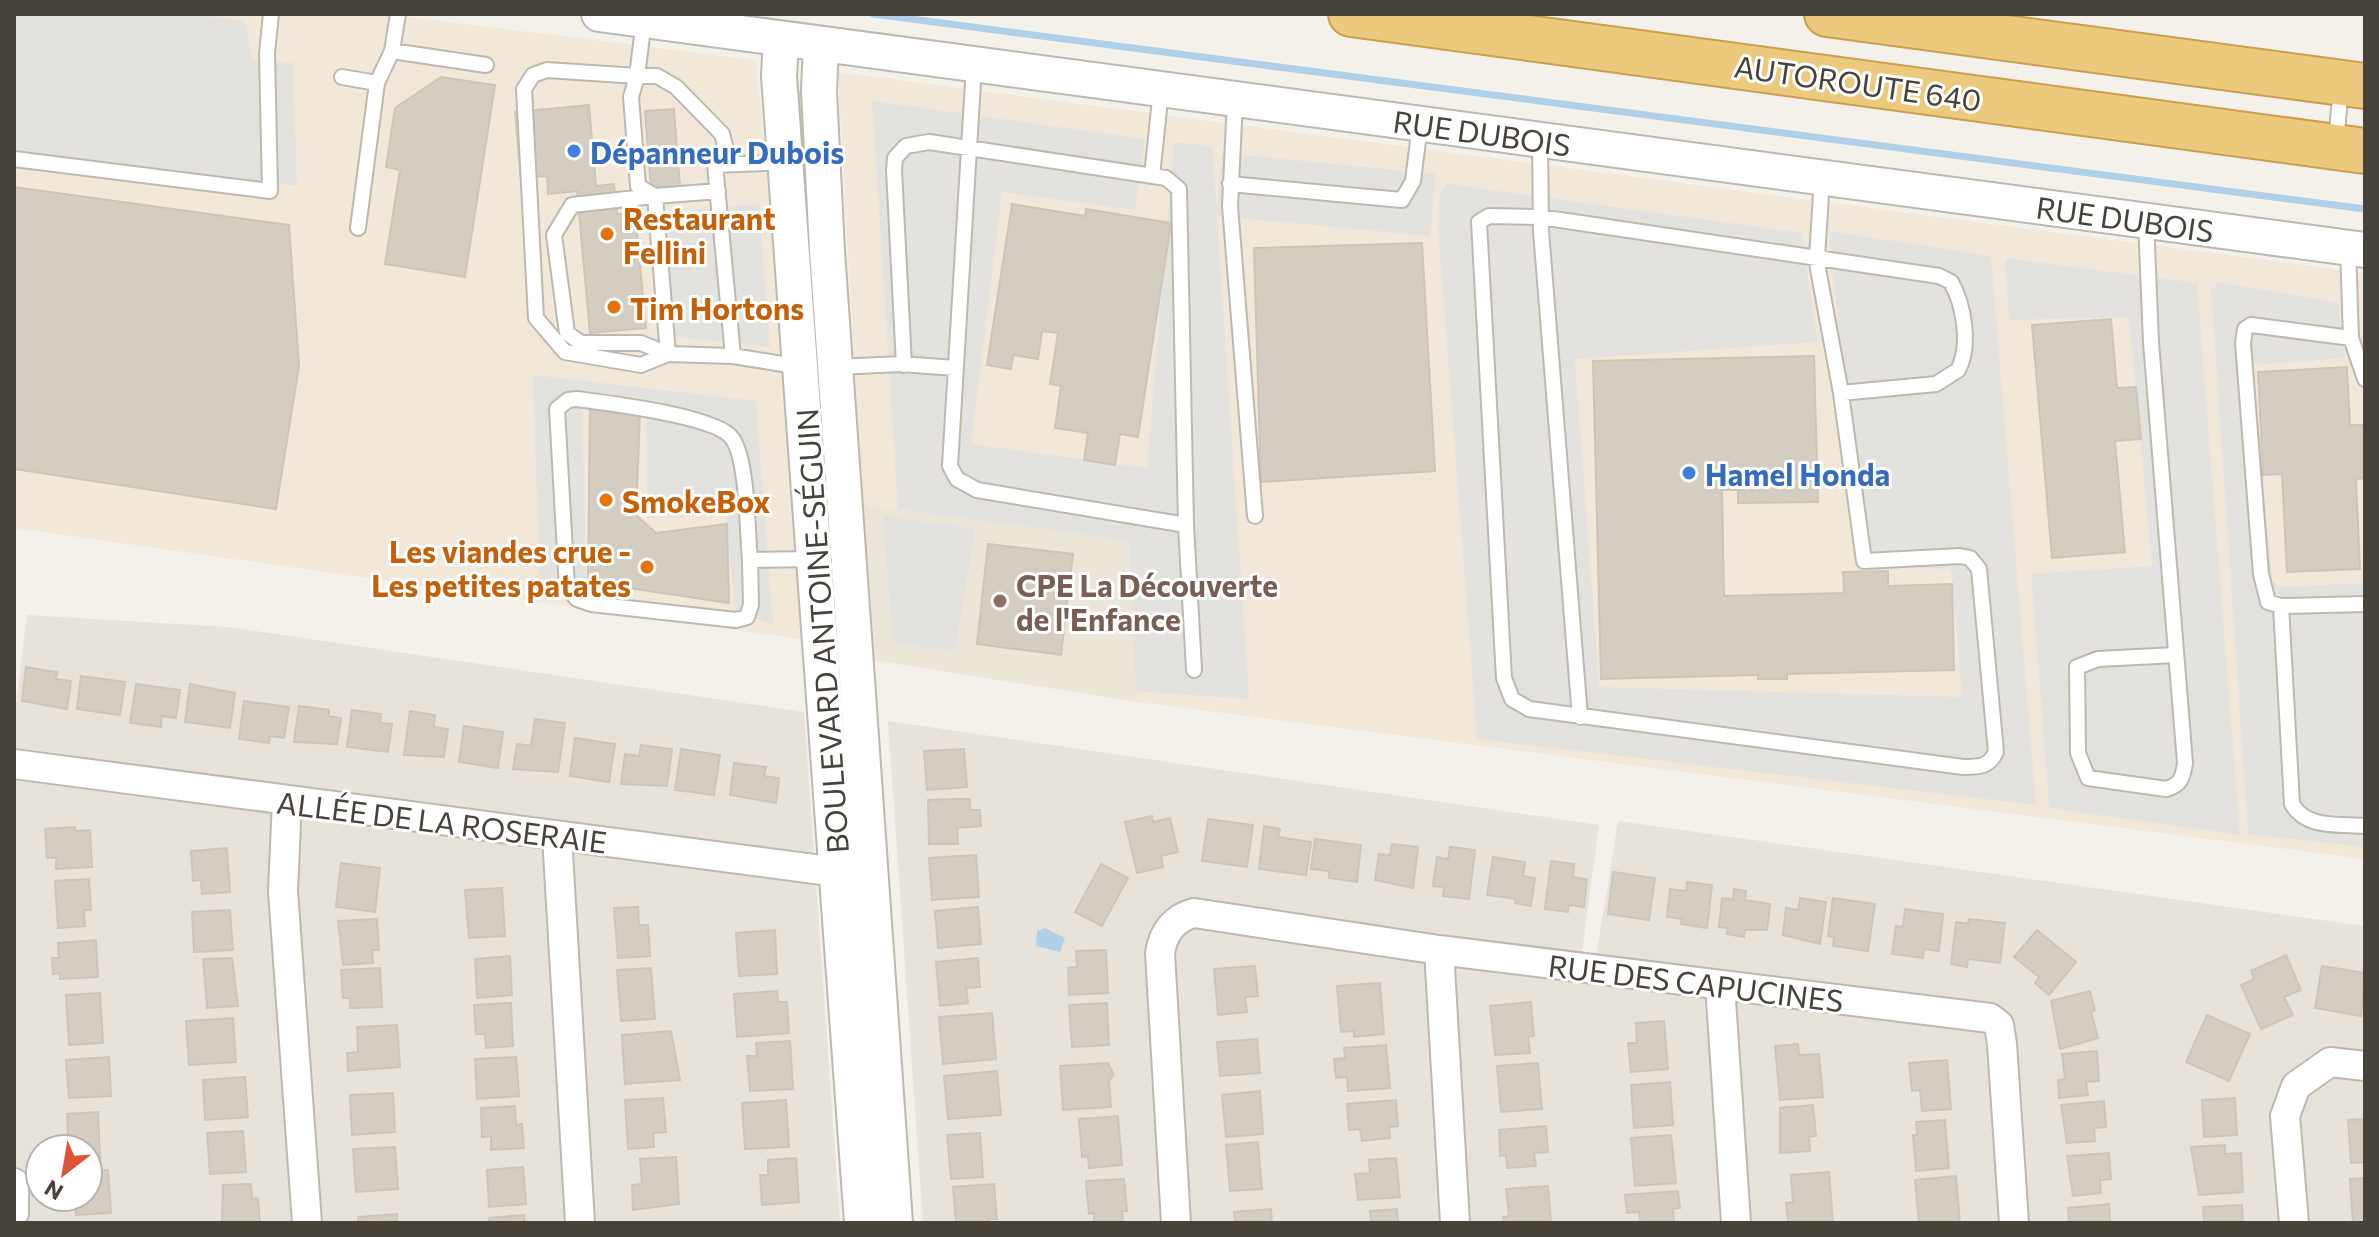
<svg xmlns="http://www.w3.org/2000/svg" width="2379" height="1237" viewBox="0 0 2379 1237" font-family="Commissioner,sans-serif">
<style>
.residential{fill:#e7e3da;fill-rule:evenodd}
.commercial{fill:#f2e8da}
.education{fill:#ebe6d7}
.green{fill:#cfe3ba}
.parking{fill:#e3e2df}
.water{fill:#b0d0e8}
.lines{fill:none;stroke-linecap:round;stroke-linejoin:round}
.stream{stroke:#b0d0e8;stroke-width:7}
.building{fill:#d4cdc2;stroke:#cec5b6;stroke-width:2}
.service-casing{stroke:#beb9af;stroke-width:18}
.minor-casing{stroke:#beb9af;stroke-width:32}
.tertiary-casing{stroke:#beb9af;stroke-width:38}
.motorway-casing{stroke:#cb9f4e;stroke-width:48}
.service{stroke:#fff;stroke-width:14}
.minor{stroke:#fff;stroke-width:28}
.tertiary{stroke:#fff;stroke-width:34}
.motorway{stroke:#edc97d;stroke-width:44}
.shop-dot{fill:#3f7fe0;stroke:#fff;stroke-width:3}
.food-dot{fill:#e8710a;stroke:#fff;stroke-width:3}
.education-dot{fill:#8d6e63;stroke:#fff;stroke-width:3}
.labels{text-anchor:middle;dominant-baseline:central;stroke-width:6;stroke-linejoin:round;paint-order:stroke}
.street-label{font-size:30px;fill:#47423a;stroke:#fff}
.shop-label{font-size:30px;font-weight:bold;fill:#366cbe;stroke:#fff;text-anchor:start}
.food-label{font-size:30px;font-weight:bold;fill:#c56008;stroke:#fff;text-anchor:start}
.education-label{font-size:30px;font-weight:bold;fill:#785e54;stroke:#fff;text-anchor:start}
</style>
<rect width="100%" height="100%" fill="#f4f1eb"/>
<path class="residential" d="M27,615L228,627L804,712L840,1223H14V722ZM40,1149H88V1197H40Z
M888,721L1599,825L1580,967L1594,970L1618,821L2365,926V1223H923Z"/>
<path class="commercial" d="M14,14H386L756,60L813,641L14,528Z
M838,72L2365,273V859L1137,702L1129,541L862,504Z"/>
<path class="education" d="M862,504L1129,541L1137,702L872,660Z"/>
<path class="green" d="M807,90L823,328L809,329L793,91Z"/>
<path class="parking" d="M14,14H190L245,21L253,61L293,63L297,186L14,151Z
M872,101L1145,139L1135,210L1002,192L971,444L1147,468L1174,142L1212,146L1217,208L1222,153L1436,174L1430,236L1217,216L1249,699L1136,691L1129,541L898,509Z
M1448,184L1802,233L1817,342L1575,359L1599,687L1962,697L1951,569L1863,566L1829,231L1991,256L2036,805L1477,739L1438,227L1440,193Z
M759,204L770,347L674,337L657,213Z
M2005,258L2197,283L2240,835L2049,808L2031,574L2152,566L2129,317L2009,320Z
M2219,282L2338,303L2345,358L2253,365L2272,580L2280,587L2365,583V847L2248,834L2211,290Z
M533,375L756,401L773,625L735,611L726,516L648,518L646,418L582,409L587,596L540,594Z
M883,516L975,529L955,651L893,643Z"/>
<path class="water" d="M1045,928L1065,938L1060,952L1036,946L1037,931Z"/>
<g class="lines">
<path class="stream" d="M873,14L2365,209"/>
</g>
<path class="building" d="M441,77L495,85L465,277L385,264L400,170L386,167L395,108Z
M589,105L596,186L614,184L617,214L635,213L646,328L590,333L577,191L548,194L547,176L521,178L515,112Z
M674,109L680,187L651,189L645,111Z
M14,187L289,225L299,366L276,509L14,469Z
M1012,204L1085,216L1086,209L1171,223L1138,437L1120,434L1115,465L1084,460L1088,433L1055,428L1061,386L1050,384L1058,333L1042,331L1038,359L1013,355L1011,369L987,365Z
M1422,243L1435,471L1261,482L1254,248Z
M2111,319L2117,388L2136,387L2141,439L2115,441L2125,552L2052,558L2032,325Z
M1814,356L1818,502L1738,503V490H1722L1724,596L1844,593L1843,572L1888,571V586L1952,584L1954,670L1787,674V679H1758V675L1601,679L1593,361Z
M2347,367L2350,425H2365V478L2356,479L2360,569L2287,572L2282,474L2263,475L2258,372Z
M590,405L640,412L636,515L656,533L727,524L729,603L588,582Z
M988,544L1073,554L1061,655L977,644Z
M26,667L57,672L56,679L71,681L67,709L22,701Z
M81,676L125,682L120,715L77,709Z
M136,684L180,690L176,718L162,716L161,727L130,723Z
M190,684L235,693L230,728L185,722Z
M244,701L289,707L284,738L270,736L269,743L239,739Z
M299,706L329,710V716L341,718L337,744L294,742Z
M352,710L381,714L380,723L392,724L388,752L347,747Z
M410,711L435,715L434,727L448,729L444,757L404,755Z
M535,719L565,723L558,772L513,769L517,744L531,746Z
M464,726L503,732L498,768L459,762Z
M575,738L615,744L609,782L570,776Z
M641,745L672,749L667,786L621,784L625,754L639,756Z
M681,749L720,755L714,795L675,790Z
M964,749L967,787L927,790L924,751Z
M734,763L766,767L764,776L779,778L776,803L730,795Z
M956,799H970V810H980L981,826L957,828L958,844H929L928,800Z
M1152,816L1153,822L1170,818L1178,852L1161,856L1163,867L1137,873L1125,822Z
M1208,819L1253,825L1247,867L1202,861Z
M1264,826L1280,829L1278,837L1311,842L1306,875L1259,869Z
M75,827V831L90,830L92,867L56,869V858H47L45,829Z
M1315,839L1361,845L1357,882L1329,878V871L1311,869Z
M1392,844L1418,847L1413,888L1375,880L1379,854L1390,855Z
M1450,847L1475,850L1469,899L1443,896L1444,887L1433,886L1437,857L1448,859Z
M227,848L230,892L202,894L201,880L193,881L191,851Z
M976,855L979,897L932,900L929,858Z
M1493,857L1525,862L1523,876L1535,878L1531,906L1515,903L1516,899L1487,895Z
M1551,861L1574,864L1573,877L1587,879L1584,907L1569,905L1568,912L1545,909Z
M341,863L380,868L375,912L336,907Z
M1101,864L1128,878L1102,926L1075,912Z
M1613,872L1655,878L1649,920L1608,914Z
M89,879L91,910H84L85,926L58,928L55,881Z
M1687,882L1712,885L1707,928L1681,924L1682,919L1667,917L1670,889L1686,891Z
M502,888L505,936L469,938L465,890Z
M1734,889L1746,891L1745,900L1770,904L1767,930H1745L1744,937L1727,934L1728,928L1719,927L1722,898L1733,899Z
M1800,898L1826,902L1820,944L1783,935L1786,908L1798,910Z
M1833,898L1875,904L1868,951L1833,946L1834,937L1828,936Z
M638,907L639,925H648L650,956L618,958L614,908Z
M978,907L981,944L938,948L935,911Z
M1905,909L1943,914L1939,951L1924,949L1923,958L1892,954L1896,926L1903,927Z
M230,910L233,950L194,952L192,912Z
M377,919L379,950H372L373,963L343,965L338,921Z
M1969,919L2005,923L2000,963L1968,959L1967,967L1951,964L1956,922L1968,924Z
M775,930L777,974L739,976L736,933Z
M2037,930L2076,962L2049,995L2035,983L2039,977L2014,957Z
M96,940L98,977L60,979V973L53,974L52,958H59L58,943Z
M1106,950L1108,993L1069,995L1068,968L1077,967L1076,951Z
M2286,955L2301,990L2284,997L2293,1015L2261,1029L2241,985L2254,979L2251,971Z
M510,956L512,995L477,998L475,959Z
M232,958L238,1006L207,1008L203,959Z
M978,958L980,987L966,988L968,1003L940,1006L936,962Z
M1255,966L1258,996L1245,997L1247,1012L1218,1015L1214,969Z
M2322,966L2365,973L2361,1016L2315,1008Z
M380,968L382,1007L350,1008V998H343L341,970Z
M651,968L655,1019L621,1021L617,970Z
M1380,983L1384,1034L1354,1037V1031L1341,1032L1337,986Z
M777,991L778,1002H787L789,1033L737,1037L734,994Z
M2090,991L2095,1010L2091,1012L2098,1038L2060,1049L2051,1001Z
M100,993L103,1043L69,1045L66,995Z
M1531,1002L1534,1036L1528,1037L1530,1053L1495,1055L1490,1006Z
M511,1003L513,1046L486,1048L485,1034H476L474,1005Z
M1107,1003L1109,1045L1072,1047L1069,1005Z
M992,1013L996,1059L943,1064L939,1017Z
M2207,1015L2250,1034L2229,1081L2186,1062Z
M233,1018L236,1062L189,1065L186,1021Z
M1664,1021L1668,1069L1631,1072L1628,1043H1637L1636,1023Z
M397,1025L400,1067L348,1071L347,1053L358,1052L357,1027Z
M671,1031L680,1080L625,1084L622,1035Z
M1257,1039L1260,1073L1220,1076L1217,1042Z
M790,1041L793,1089L750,1091L747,1056H757L756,1043Z
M1798,1044L1799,1055L1819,1054L1823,1097L1780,1100L1775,1046Z
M1386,1045L1390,1088L1348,1091L1347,1077L1336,1078L1334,1059L1345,1058L1344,1048Z
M2097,1051L2099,1081L2086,1082L2088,1095L2059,1098L2058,1080L2065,1079L2062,1054Z
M109,1057L111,1096L69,1098L66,1060Z
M516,1057L519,1096L477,1099L475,1059Z
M1947,1060L1951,1109L1922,1111L1920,1090L1912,1091L1909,1063Z
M1108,1063L1114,1075L1109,1080L1111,1107L1063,1110L1060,1066Z
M1538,1063L1542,1109L1501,1112L1497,1066Z
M997,1071L1001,1115L948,1119L944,1076Z
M245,1077L248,1117L205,1120L203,1080Z
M1670,1082L1673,1125L1634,1128L1631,1085Z
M1260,1091L1263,1134L1226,1137L1222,1095Z
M393,1093L395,1132L352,1135L350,1095Z
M663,1098L666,1132L653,1133L654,1147L628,1149L625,1100Z
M2235,1098L2237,1135L2204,1137L2202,1100Z
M786,1100L789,1147L745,1149L742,1103Z
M1396,1100L1398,1126L1389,1127L1390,1138L1362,1141L1360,1129L1349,1130L1347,1104Z
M2104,1101L2106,1127L2094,1128L2095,1141L2067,1143L2061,1105Z
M1813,1105L1816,1136L1809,1137L1810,1151L1780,1153V1108Z
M515,1106L516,1125L522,1124L524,1148L491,1150V1136L482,1137L481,1108Z
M98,1112L100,1159L88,1160V1149H69L67,1114Z
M1118,1116L1122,1165L1089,1168L1088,1156L1082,1157L1079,1119Z
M2365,1119V1162L2351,1163L2348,1120Z
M1945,1120L1949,1168L1916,1171L1913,1135H1917L1916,1122Z
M1546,1126L1548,1152L1534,1153L1536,1166L1507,1168L1506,1155L1500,1156L1499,1130Z
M243,1131L246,1172L210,1174L207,1133Z
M980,1133L983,1177L951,1179L947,1135Z
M1671,1135L1676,1183L1635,1186L1631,1138Z
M1258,1142L1262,1189L1230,1191L1226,1145Z
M2225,1145V1154L2241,1153L2243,1192L2199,1195L2191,1147Z
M395,1147L398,1189L356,1192L353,1149Z
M2109,1153L2111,1179L2100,1180L2101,1193L2073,1196L2067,1156Z
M676,1157L679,1204L633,1210L632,1185L642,1184L640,1159Z
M796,1158L799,1202L762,1205L760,1175H768V1160Z
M1396,1158L1400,1197L1358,1200L1355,1174L1370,1173L1369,1160Z
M523,1167L526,1204L489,1207L487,1170Z
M108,1170L111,1213L76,1215L75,1197H88V1171Z
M1829,1172L1833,1223H1788L1786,1203L1793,1202L1791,1175Z
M1956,1176L1960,1223H1919L1915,1180Z
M2365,1178V1223H2353L2350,1179Z
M1124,1179L1127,1211H1122L1123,1222L1094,1223V1213L1089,1214L1086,1181Z
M251,1184L252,1199L258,1198L260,1223H222L223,1185Z
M994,1184L997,1219H989V1223H956L953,1187Z
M1548,1186L1551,1223H1504L1503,1217L1509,1216L1506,1189Z
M1678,1191L1680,1208L1673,1209L1674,1223H1640L1639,1212L1627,1213L1625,1195Z
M2109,1204L2110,1223H2069L2068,1208Z
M2242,1205L2243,1223H2204L2203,1207Z
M1271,1209L1272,1223H1235L1234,1212Z
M1397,1209L1398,1223H1371L1370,1211Z
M397,1214V1223H359L358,1217Z
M524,1215L525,1223H489V1218Z"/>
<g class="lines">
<defs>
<path id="service" d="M398,14L392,51L486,65
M644,20L637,76H657L676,87L722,134L730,164
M974,65L950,466L957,479L977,490L1186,525
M342,77L377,83
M1235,100L1230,206L1255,516
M1540,141L1541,231L1580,717
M2336,142L2341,87
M14,159L270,191L267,53L271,14
M786,162L715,165L733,356L801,367
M1152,176L1161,90
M1822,178L1817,258L1818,269L1841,393L1864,561L1960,556L1970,558L1979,569L1996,752C1989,767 1979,767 1963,767L1529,709L1512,699L1504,678L1479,222L1489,216L1540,217L1939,276L1951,282C1964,305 1971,346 1958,370L1936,384L1841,393
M1230,184L1402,200L1413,181L1420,125
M718,191L655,196L668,354L733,356
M654,196L572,205L554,235L567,333L581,343H641L668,354
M655,196L638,186L631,97L637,76L547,70L533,75L524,89L536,318L565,352L641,365L668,354
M2146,221L2151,342L2185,763C2183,777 2181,785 2166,789L2088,778L2078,753L2077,667L2098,659L2176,655
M358,228L377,83L392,51
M2348,248L2351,338L2365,379
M2351,338L2251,325L2245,329L2243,343L2261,574L2268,602L2281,606L2292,804C2306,829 2339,824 2365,826
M904,365L894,170L895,158L906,146L929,142L1166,178L1179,189L1186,525L1194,670
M836,367L901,364L955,368
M750,560L751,605L747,617L736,620L591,604L577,599L567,588L557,409L568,400L577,399C607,403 716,416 732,438C748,460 747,531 750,560L815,559
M2281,606L2365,604"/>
<path id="minor" d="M14,764L837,872H858
M287,801L283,891L307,1223
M557,836L580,1223
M1439,950L1455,1223
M1720,985L1736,1223
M14,1183V1213
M1176,1223L1160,953C1163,933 1174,918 1194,913L1439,950L1990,1018L1999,1025L2002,1044L2014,1223
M2294,1223L2285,1116L2296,1086L2330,1062L2365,1066"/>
<path id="tertiary" d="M599,14L2365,250
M781,39L779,76L862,1223
M821,44L819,91L827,251L895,1223"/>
<path id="motorway" d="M1351,14L2365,151
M1827,14L2365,86"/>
</defs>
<use href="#service" class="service-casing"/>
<use href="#minor" class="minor-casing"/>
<use href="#tertiary" class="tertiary-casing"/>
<use href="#motorway" class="motorway-casing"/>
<use href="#service" class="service"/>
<use href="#minor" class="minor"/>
<use href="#tertiary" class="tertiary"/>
<use href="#motorway" class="motorway"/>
</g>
<g class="shop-dot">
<circle cx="574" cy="151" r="8"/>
<circle cx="1689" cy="473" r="8"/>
</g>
<g class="food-dot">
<circle cx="607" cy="234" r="8"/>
<circle cx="614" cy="307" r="8"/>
<circle cx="606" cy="500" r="8"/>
<circle cx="647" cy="567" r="8"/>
</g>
<circle class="education-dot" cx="1000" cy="601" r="8"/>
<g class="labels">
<g class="street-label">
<text transform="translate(1858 82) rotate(8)">AUTOROUTE 640</text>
<text transform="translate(1482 132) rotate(8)">RUE DUBOIS</text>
<text transform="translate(2125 218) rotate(8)">RUE DUBOIS</text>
<text transform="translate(821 631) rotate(-94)">BOULEVARD ANTOINE-SÉGUIN</text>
<text transform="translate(442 821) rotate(7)">ALLÉE DE LA ROSERAIE</text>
<text transform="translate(1696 982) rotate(7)">RUE DES CAPUCINES</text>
</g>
<g class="shop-label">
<text x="590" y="151">Dépanneur Dubois</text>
<text x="1705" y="473">Hamel Honda</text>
</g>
<g class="food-label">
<text x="623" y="217">Restaurant<tspan x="623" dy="34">Fellini</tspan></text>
<text x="630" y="307">Tim Hortons</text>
<text x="622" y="500">SmokeBox</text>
<text x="631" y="550" text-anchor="end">Les viandes crue -<tspan x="631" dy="34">Les petites patates</tspan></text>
</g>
<g class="education-label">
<text x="1016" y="584">CPE La Découverte<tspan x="1016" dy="34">de l'Enfance</tspan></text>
</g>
</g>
<rect width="2379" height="1237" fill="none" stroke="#47423a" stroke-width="32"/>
<g transform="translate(64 1173) rotate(211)"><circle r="38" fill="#ffffff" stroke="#b5b3b0" stroke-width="2"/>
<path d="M0-6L14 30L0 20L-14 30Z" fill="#e05236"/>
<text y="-12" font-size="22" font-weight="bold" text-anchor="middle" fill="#47423a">N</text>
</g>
</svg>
